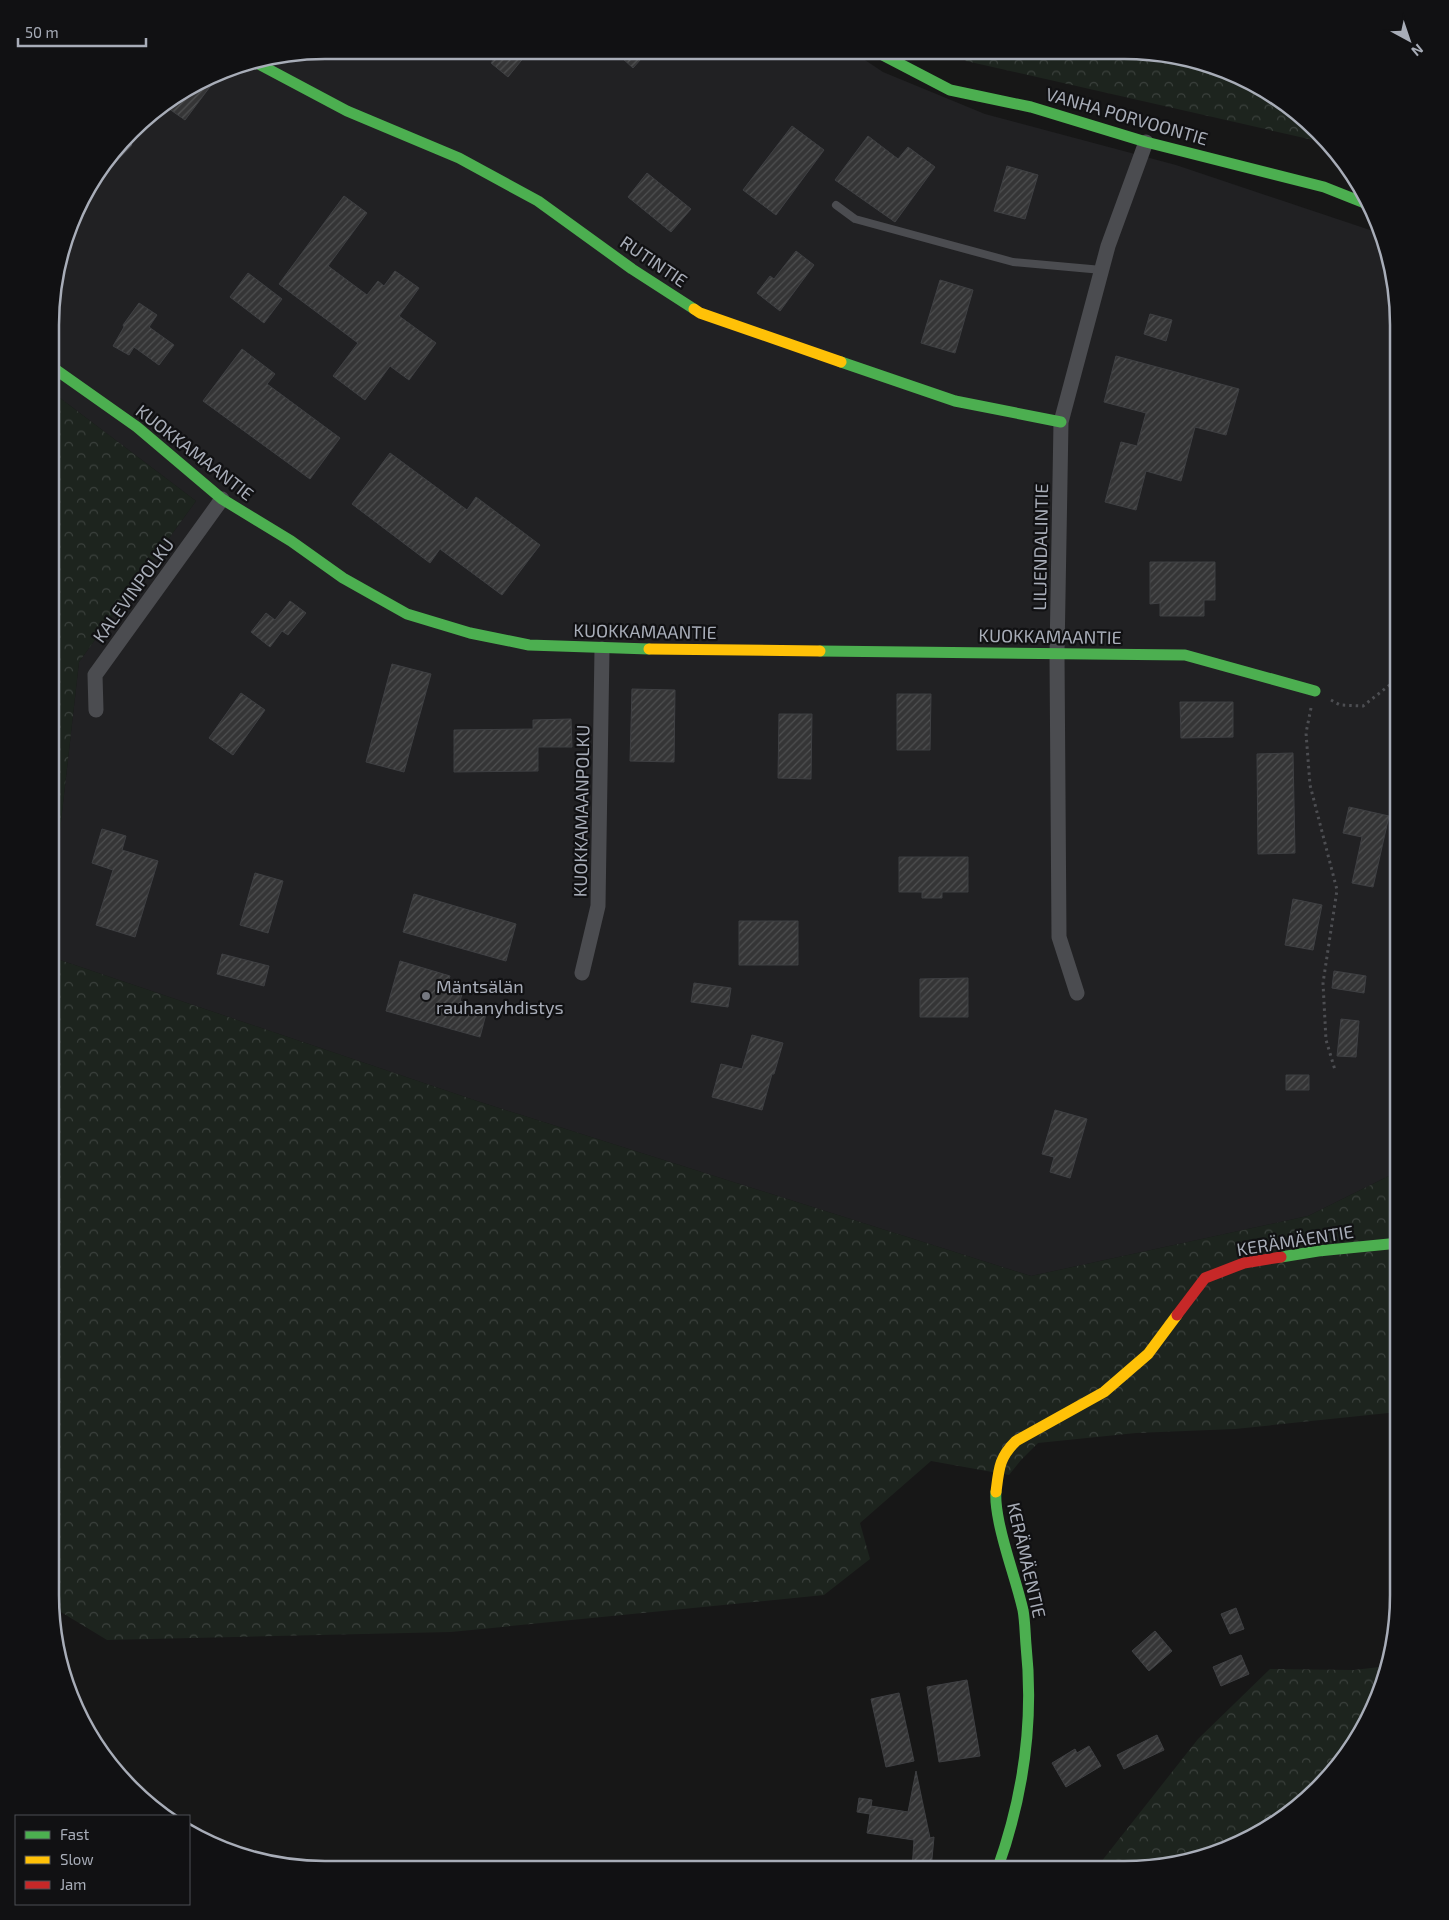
<svg xmlns="http://www.w3.org/2000/svg" width="1449" height="1920" viewBox="0 0 1449 1920" font-family="'Exo 2',sans-serif">
<style>
.built{fill:#212123}
.forest{fill:url(#forest-crowns)}
.building{fill:url(#building-hatch);stroke:#3f4043}
.lines{fill:none;stroke-linecap:round;stroke-linejoin:round}
.path{stroke:#4d4e52;stroke-width:3;stroke-dasharray:2.5 4;stroke-linecap:butt}
.lane{stroke:#4b4c50;stroke-width:8}
.street{stroke:#4b4c50;stroke-width:15}
.fast{stroke:#4caf50;stroke-width:11}
.slow{stroke:#ffc107;stroke-width:11}
.jam{stroke:#c62828;stroke-width:11}
.poi-dot{fill:#757880;stroke:#111113;stroke-width:2}
.labels{text-anchor:middle;dominant-baseline:central;stroke-width:4.5;stroke-linejoin:round;paint-order:stroke}
.street-label{font-size:18px;fill:#a8adb8;stroke:#111113}
.poi-label{font-size:18px;fill:#a8adb8;stroke:#111113;text-anchor:start}
.rim{fill:none;stroke:#a8adb8;stroke-width:2.5}
</style>
<defs>
<pattern id="forest-crowns" width="20" height="18" patternUnits="userSpaceOnUse" patternTransform="scale(1.25)"><rect width="20" height="18" fill="#1d241e"/><path d="M2 6a3 3 0 1 1 6 0M12 15a3 3 0 1 1 6 0" fill="none" stroke="#3b413d"/></pattern>
<pattern id="building-hatch" width="6" height="6" patternUnits="userSpaceOnUse" patternTransform="scale(1.25)"><rect width="6" height="6" fill="#353536"/><path d="M-1 1l2-2M0 6l6-6M5 7l2-2" fill="none" stroke="#4f5051"/></pattern>
</defs>
<rect width="100%" height="100%" fill="#171717"/>
<path class="built" d="M325,50L853,52L883,72L985,114L1176,165L1382,234L1390,254L1399,325V1171L1308,1216L1031,1276L477,1101L51,957V910L79,662L196,501L52,392V289L87,188L144,118L236,65Z"/>
<path class="forest" d="M955,52H1160L1229,71L1277,97L1331,144L966,61Z
M52,392L196,501L79,662L51,910Z
M51,957L477,1101L1031,1276L1308,1216L1399,1171L1398,1412L1235,1429L1136,1433L1038,1443L1021,1460L1009,1475L931,1461L860,1523L870,1559L824,1595L451,1632L107,1640L51,1606L50,1595Z
M1388,1666L1384,1684L1352,1748L1306,1802L1246,1842L1195,1861L1124,1870H1103L1097,1867L1198,1739L1270,1669L1354,1670Z"/>
<path class="building" d="M501,50L529,51L508,77L491,63Z
M628,51H648L633,68L622,58Z
M218,76L185,120L165,106Z
M792,126L824,150L776,215L743,190Z
M868,136L898,159L908,147L935,167L895,222L835,180Z
M1007,166L1038,175L1025,219L994,211Z
M647,173L691,209L671,232L628,197Z
M344,196L367,213L328,266L367,295L378,281L384,286L395,271L419,288L399,316L436,343L409,380L390,366L365,400L333,376L358,343L279,284Z
M796,251L814,265L780,311L757,293L770,276L774,279Z
M248,273L282,299L264,323L230,297Z
M940,280L973,290L955,353L921,343Z
M139,303L157,315L149,327L174,345L159,365L134,347L129,355L113,346L124,327L123,325Z
M1150,314L1172,320L1166,341L1144,334Z
M242,349L275,374L267,384L340,438L310,479L203,401Z
M1116,356L1239,389L1226,435L1195,427L1181,481L1146,471L1136,510L1105,502L1121,442L1137,446L1146,413L1104,402Z
M390,453L467,510L476,497L540,545L502,595L440,549L430,563L352,504Z
M1150,562H1215V600H1204V616H1160V603L1150,604Z
M290,601L306,613L288,635L282,631L270,647L251,632L266,613L275,620Z
M392,664L431,674L404,772L366,762Z
M632,689L675,690L674,762L630,761Z
M241,693L265,710L233,755L209,738Z
M897,694H931L930,750H897Z
M1180,702H1233V737L1181,738Z
M779,714H812L811,779L778,778Z
M571,719L572,747H538V771L454,772V730L533,729V720Z
M1293,753L1295,853L1258,854L1257,754Z
M1349,807L1389,816L1373,887L1352,883L1362,837L1343,833Z
M102,829L126,836L122,850L158,861L135,937L96,925L113,870L92,863Z
M899,857H968V892H942V898H922V892H899Z
M255,873L283,881L268,933L240,925Z
M414,894L516,924L506,961L403,932Z
M1293,899L1322,905L1313,950L1285,945Z
M739,921H798V965H739Z
M222,954L269,966L264,986L217,974Z
M400,961L450,976L447,986L463,991L460,1001L474,1005L472,1010L486,1014L480,1037L386,1011Z
M1334,971L1366,976L1364,993L1332,988Z
M968,978V1017H920V979Z
M694,983L731,988L728,1007L691,1002Z
M1341,1019L1359,1021L1356,1057L1337,1056Z
M752,1035L783,1043L774,1074H772L762,1110L712,1097L721,1064L742,1069Z
M1286,1075H1309V1090H1286Z
M1055,1110L1087,1119L1070,1178L1050,1172L1054,1157L1042,1154Z
M1236,1608L1244,1629L1230,1634L1221,1614Z
M1155,1631L1172,1651L1149,1671L1132,1651Z
M1241,1655L1249,1674L1221,1686L1213,1667Z
M967,1680L980,1756L939,1762L927,1687Z
M899,1693L914,1761L886,1767L871,1699Z
M1157,1735L1164,1750L1124,1769L1117,1755Z
M1089,1746L1101,1766L1066,1787L1052,1763L1075,1749L1077,1753Z
M916,1771L930,1838L934,1837L931,1869H912L914,1840L867,1833L870,1814L857,1812L859,1798L872,1800L871,1806L908,1812Z"/>
<g class="lines">
<path class="path" d="M1331,700L1340,705L1363,706L1391,684L1399,675
M1311,708L1306,733L1310,785L1337,890L1323,983L1326,1040L1335,1070"/>
<path class="lane" d="M590,51L591,53
M97,176L128,144
M836,205L855,219L1013,262L1102,270"/>
<path class="street" d="M96,710L95,675L222,499
M582,973L598,906L602,649
M1077,993L1059,937L1057,654L1061,422L1108,246L1146,142"/>
<path class="fast" d="M877,52L950,90L1031,107L1146,142L1324,187L1372,206
M255,62L347,111L459,158L538,201L632,269L694,309
M841,362L955,401L1061,422
M52,367L137,427L222,499L291,541L343,578L407,614L470,633L529,645L649,649
M820,651L1185,655L1315,691
M1281,1257L1318,1251L1399,1243
M996,1492C995,1502 997,1512 999,1522C1005,1552 1016,1580 1023,1610C1025,1621 1025,1633 1026,1645C1034,1721 1023,1798 997,1870"/>
<path class="slow" d="M694,309L700,313L841,362
M649,649L820,651
M996,1492C999,1468 999,1458 1016,1441L1104,1392L1148,1354L1177,1315"/>
<path class="jam" d="M1177,1315L1205,1278L1244,1263L1281,1257"/>
</g>
<circle class="poi-dot" cx="426" cy="996" r="5"/>
<g class="labels">
<g class="street-label">
<text transform="translate(1127 116) rotate(16)">VANHA PORVOONTIE</text>
<text transform="translate(654 261) rotate(34)">RUTINTIE</text>
<text transform="translate(195 452) rotate(38)">KUOKKAMAANTIE</text>
<text transform="translate(1040 547) rotate(-89)">LILJENDALINTIE</text>
<text transform="translate(133 590) rotate(-54)">KALEVINPOLKU</text>
<text transform="translate(645 631) rotate(1)">KUOKKAMAANTIE</text>
<text transform="translate(1050 636) rotate(1)">KUOKKAMAANTIE</text>
<text transform="translate(581 811) rotate(-89)">KUOKKAMAANPOLKU</text>
<text transform="translate(1295 1240) rotate(-9)">KERÄMÄENTIE</text>
<text transform="translate(1027 1560) rotate(77)">KERÄMÄENTIE</text>
</g>
<g class="poi-label">
<text x="436" y="986">Mäntsälän<tspan x="436" dy="21">rauhanyhdistys</tspan></text>
</g>
</g>
<path d="M0 0H1449V1920H0ZM325 59H1124A266 266 0 0 1 1390 325V1595A266 266 0 0 1 1124 1861H325A266 266 0 0 1 59 1595V325A266 266 0 0 1 325 59Z" fill="#111113" fill-rule="evenodd"/>
<path class="rim" d="M325 59H1124A266 266 0 0 1 1390 325V1595A266 266 0 0 1 1124 1861H325A266 266 0 0 1 59 1595V325A266 266 0 0 1 325 59Z"/>
<rect x="15" y="1815" width="175" height="90" fill="#111113" stroke="#4d4f55"/>
<rect x="25" y="1831" width="25" height="8" fill="#4caf50" stroke="#4d4f55"/>
<text x="60" y="1840" font-size="15" fill="#a8adb8">Fast</text>
<rect x="25" y="1856" width="25" height="8" fill="#ffc107" stroke="#4d4f55"/>
<text x="60" y="1865" font-size="15" fill="#a8adb8">Slow</text>
<rect x="25" y="1881" width="25" height="8" fill="#c62828" stroke="#4d4f55"/>
<text x="60" y="1890" font-size="15" fill="#a8adb8">Jam</text>
<g transform="translate(1409 40) rotate(140)" stroke="#111113" stroke-width="4" paint-order="stroke">
<path d="M0-4L9 19L0 12L-9 19Z" fill="#a8adb8"/>
<text y="-8" font-size="14" font-weight="bold" text-anchor="middle" fill="#a8adb8">N</text>
</g>
<path d="M18 38v8h128v-8" fill="none" stroke="#a8adb8" stroke-width="2.5"/>
<text x="25" y="38" font-size="15" fill="#a8adb8" stroke="#111113" stroke-width="4" paint-order="stroke">50 m</text>
</svg>
